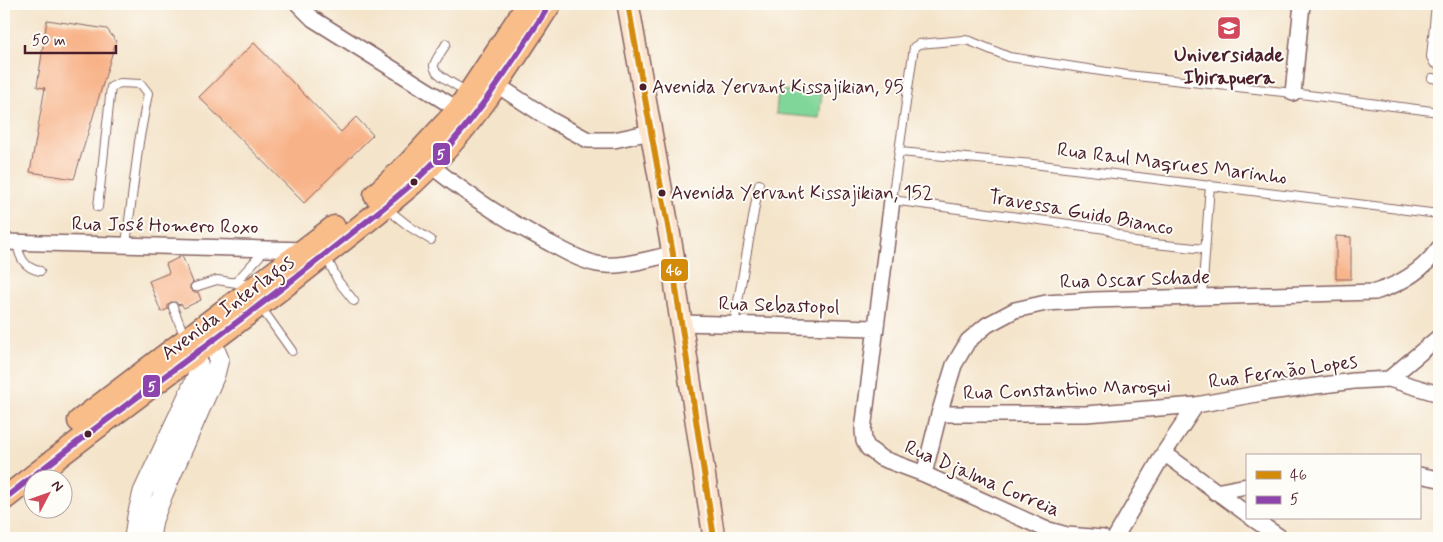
<svg xmlns="http://www.w3.org/2000/svg" width="1443" height="542" viewBox="0 0 1443 542" font-family="Mynerve,sans-serif">
<style>
.green{fill:#80d598;stroke:#657a62}
.building{fill:#f8b288}
.lines{fill:none;stroke-linecap:round;stroke-linejoin:round}
.service-casing{stroke:#866463;stroke-width:10}
.minor-casing{stroke:#866463;stroke-width:18}
.tertiary-casing{stroke:#866463;stroke-width:21}
.secondary-casing{stroke:#866463;stroke-width:24}
.primary-casing{stroke:#866463;stroke-width:25}
.service{stroke:#fff;stroke-width:8}
.minor{stroke:#fff;stroke-width:15}
.tertiary{stroke:#fff;stroke-width:19}
.secondary{stroke:#fce5cf;stroke-width:21}
.primary{stroke:#f8bd88;stroke-width:22}
.bus-1-casing{stroke:#fdfcf7;stroke-width:10}
.bus-2-casing{stroke:#fdfcf7;stroke-width:10}
.bus-1{stroke:#d48b09;stroke-width:6}
.bus-2{stroke:#8e44ad;stroke-width:6}
.bus-dot{fill:#4a1f2b;stroke:#fdfcf7;stroke-width:2}
.labels{text-anchor:middle;dominant-baseline:central;stroke-width:4;stroke-linejoin:round;paint-order:stroke}
.bus-label{font-size:19px;fill:#4a1f2b;stroke:#fdfcf7;text-anchor:start}
.poi-label{font-size:20px;font-weight:bold;fill:#4a1f2b;stroke:#fdfcf7}
.street-label{font-size:20px;fill:#4a1f2b;stroke:#fdfcf7}
.line-badge{stroke:#fdfcf7;stroke-width:2}
.badge-label{font-size:14px;text-anchor:middle;font-weight:bold;fill:#fff}
</style>
<rect width="100%" height="100%" fill="#fdfcf7"/>
<filter id="ink" filterUnits="userSpaceOnUse"><feTurbulence type="fractalNoise" baseFrequency=".02" numOctaves="2"/><feDisplacementMap in="SourceGraphic" scale="10" xChannelSelector="R" yChannelSelector="G"/><feConvolveMatrix kernelMatrix="1 2 1 2 8 2 1 2 1" color-interpolation-filters="sRGB"/></filter>
<filter id="wash" filterUnits="userSpaceOnUse"><feTurbulence type="fractalNoise" baseFrequency=".0096" numOctaves="4" result="noise"/><feDisplacementMap in="SourceGraphic" scale="20" xChannelSelector="R" yChannelSelector="G"/><feGaussianBlur stdDeviation="1.12" result="paint"/><feColorMatrix in="noise" values="0 0 0 0 0 0 0 0 0 0 0 0 0 0 0 0 0 1.4 0 .05"/><feComposite in="paint" operator="in"/></filter>
<g filter="url(#wash)">
<rect width="100%" height="100%" fill="#f4e4ca"/>
<path class="green" d="M778,90L822,94L819,118L776,114Z"/>
<g id="blocks">
<path class="building" d="M47,20L107,29L116,41L74,179L30,172L45,88L37,87Z
M254,43L341,132L356,117L373,135L304,203L199,97Z
M1336,236L1351,237V279H1336Z
M182,256L193,282L190,285V289L193,292H198L201,300L184,308L181,304L178,305L176,302H171L168,304V309L161,312L149,281L169,273L166,264Z"/>
</g>
</g>
<g filter="url(#ink)">
<use href="#blocks" fill-opacity="0" stroke="#866463" stroke-width="1"/>
<g class="lines">
<defs>
<path id="service" d="M1436,4L1431,57L1434,63L1439,65
M446,44C443,50 436,58 434,65C432,74 460,87 467,92
M1432,78L1439,79
M900,152L1033,164L1439,214
M98,207L111,87L120,83L141,84L148,93L139,142L126,244
M386,208L410,227L431,240
M17,242C19,257 24,268 40,271
M1205,249L1134,242L1106,229L892,200L914,47L919,44L964,40L970,41L1009,57L1127,75L1293,93L1439,112
M326,256L338,281L354,301
M235,283L265,250
M195,287L217,280L250,285
M1202,296L1210,185
M260,306L292,351
M173,307L185,338
M734,324L759,184"/>
<path id="minor" d="M298,4L313,19L465,114
M497,85L551,120L588,140H614L651,132
M1293,93L1302,4
M430,165C466,194 501,217 542,239C559,248 578,260 597,264C619,269 651,258 673,254
M892,200L863,430L864,441L868,448L881,458L924,474L1045,529L1067,535L1103,538
M4,242L307,250
M681,323L876,328
M1389,379L1439,337
M939,414H1086L1196,405
M1164,453L1247,514
M924,474L939,414L954,365L968,341L987,325L1015,310L1046,303L1093,300L1375,292C1401,284 1423,271 1439,248
M1419,475L1439,479
M1215,492L1247,486
M1252,518L1281,538
M1115,538L1164,453L1196,405L1262,393L1354,381L1389,379L1439,394"/>
<path id="tertiary" d="M134,538L137,516L143,492L198,374C200,360 196,353 188,343
M150,538L153,520L163,494L215,375L219,359L212,342L203,329"/>
<path id="secondary" d="M628,4L673,254L676,289L714,538"/>
<path id="primary" d="M375,195L410,162L458,110L528,4
M79,421L334,227
M4,499C100,423 199,352 295,278C334,247 375,216 413,183C469,132 509,67 550,4"/>
</defs>
<use href="#service" class="service-casing"/>
<use href="#minor" class="minor-casing"/>
<use href="#tertiary" class="tertiary-casing"/>
<use href="#secondary" class="secondary-casing"/>
<use href="#primary" class="primary-casing"/>
<use href="#service" class="service"/>
<use href="#minor" class="minor"/>
<use href="#tertiary" class="tertiary"/>
<use href="#secondary" class="secondary"/>
<use href="#primary" class="primary"/>
<defs>
<path id="bus-1" d="M628,4L673,254L676,289L714,538"/>
<path id="bus-2" d="M4,499C100,423 199,352 295,278C334,247 375,216 413,183C469,132 509,67 550,4"/>
</defs>
<use href="#bus-1" class="bus-1-casing"/>
<use href="#bus-2" class="bus-2-casing"/>
<use href="#bus-1" class="bus-1"/>
<use href="#bus-2" class="bus-2"/>
</g>
</g>
<defs>
<symbol id="university-square" viewBox="-11 -11 22 22"><rect x="-9" y="-9" width="18" height="18" rx="4" fill="#d1495b" stroke="#fdfcf7"/><path d="M0-5L7-2L0 1L-7-2ZM-4 1L0 2.5L4 1V4Q0 6-4 4Z" fill="#fff"/></symbol>
</defs>
<g fill-rule="evenodd">
<use href="#university-square" x="1215" y="14" width="28" height="28"/>
</g>
<g class="bus-dot">
<circle cx="643" cy="87" r="4.5"/>
<circle cx="414" cy="182" r="4.5"/>
<circle cx="662" cy="193" r="4.5"/>
<circle cx="88" cy="434" r="4.5"/>
</g>
<g class="labels">
<g class="bus-label">
<text x="652" y="87">Avenida Yervant Kissajikian, 95</text>
<text x="671" y="193">Avenida Yervant Kissajikian, 152</text>
</g>
<g class="poi-label">
<text x="1229" y="55">Universidade<tspan x="1229" dy="23">Ibirapuera</tspan></text>
</g>
<g class="street-label">
<text transform="translate(1172 164) rotate(7)">Rua Raul Maqrues Marinho</text>
<text transform="translate(1081 213) rotate(10)">Travessa Guido Bianco</text>
<text transform="translate(165 226) rotate(1)">Rua José Homero Roxo</text>
<text transform="translate(1135 280) rotate(-2)">Rua Oscar Schade</text>
<text transform="translate(779 306) rotate(2)">Rua Sebastopol</text>
<text transform="translate(228 308) rotate(-37)">Avenida Interlagos</text>
<text transform="translate(1283 372) rotate(-8)">Rua Fernão Lopes</text>
<text transform="translate(1067 390) rotate(-2)">Rua Constantino Maroqui</text>
<text transform="translate(982 479) rotate(23)">Rua Djalma Correia</text>
</g>
</g>
<g class="line-badge">
<rect x="432" y="142" width="19" height="24" rx="5" fill="#8e44ad"/>
<rect x="660" y="258" width="29" height="24" rx="5" fill="#d48b09"/>
<rect x="142" y="374" width="19" height="24" rx="5" fill="#8e44ad"/>
</g>
<g class="badge-label">
<text x="441" y="159">5</text>
<text x="674" y="275">46</text>
<text x="152" y="391">5</text>
</g>
<rect width="1443" height="542" fill="none" stroke="#fdfcf7" stroke-width="20"/>
<rect x="1246" y="454" width="175" height="65" fill="#fdfcf7" stroke="#b5a4a5"/>
<rect x="1256" y="471" width="25" height="8" fill="#d48b09" stroke="#b5a4a5"/>
<text x="1290" y="480" font-size="15" fill="#4a1f2b">46</text>
<rect x="1256" y="496" width="25" height="8" fill="#8e44ad" stroke="#b5a4a5"/>
<text x="1290" y="504" font-size="15" fill="#4a1f2b">5</text>
<g transform="translate(48 494) rotate(49)"><circle r="24" fill="#fdfcf7" stroke="#b5a4a5"/>
<path d="M0-4L9 19L0 12L-9 19Z" fill="#d1495b"/>
<text y="-8" font-size="14" font-weight="bold" text-anchor="middle" fill="#4a1f2b">N</text>
</g>
<path d="M25 45v8h91v-8" fill="none" stroke="#4a1f2b" stroke-width="2.5"/>
<text x="32" y="45" font-size="15" fill="#4a1f2b" stroke="#fdfcf7" stroke-width="4" paint-order="stroke">50 m</text>
</svg>
